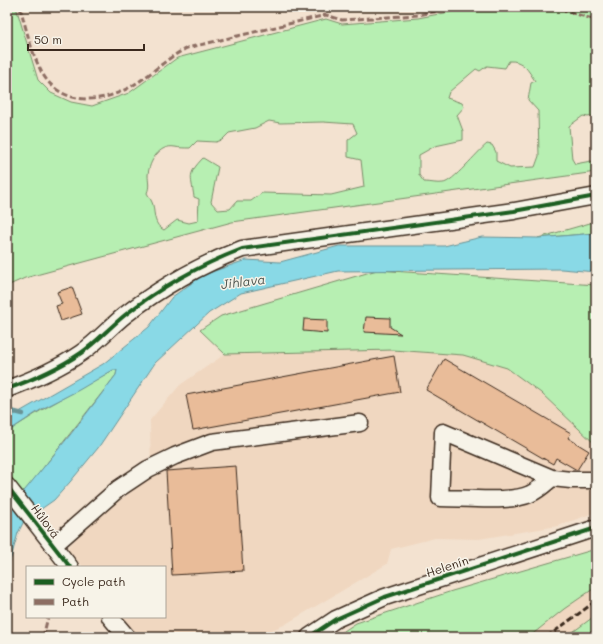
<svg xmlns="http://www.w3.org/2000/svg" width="603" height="644" viewBox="0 0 603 644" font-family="Mali,sans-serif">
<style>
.built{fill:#f0d7c0}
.green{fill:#b7efb2;stroke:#798c68;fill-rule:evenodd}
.water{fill:#89d9e6;stroke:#6a9396}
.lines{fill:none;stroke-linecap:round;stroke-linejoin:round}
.stream{stroke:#6a9396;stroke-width:4.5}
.building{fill:#e9bc99;stroke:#3b2a1e}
.minor-casing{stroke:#3b2a1e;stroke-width:19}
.minor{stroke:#f7f3e8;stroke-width:16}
.rail{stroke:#3b2a1e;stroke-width:3;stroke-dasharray:6 3;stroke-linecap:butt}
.quiet{stroke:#8d6e63;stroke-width:3;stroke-dasharray:6 3;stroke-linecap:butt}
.cycleway-casing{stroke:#f7f3e8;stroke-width:6}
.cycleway{stroke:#1b5e20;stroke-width:4}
.labels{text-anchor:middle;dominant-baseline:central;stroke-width:3;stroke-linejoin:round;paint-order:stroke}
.street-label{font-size:12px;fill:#3b2a1e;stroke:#f7f3e8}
.water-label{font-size:13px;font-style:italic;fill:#4e5650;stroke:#f7f3e8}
</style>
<rect width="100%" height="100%" fill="#f3e2d0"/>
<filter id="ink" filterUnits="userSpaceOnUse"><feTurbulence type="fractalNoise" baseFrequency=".025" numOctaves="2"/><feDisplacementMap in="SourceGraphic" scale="8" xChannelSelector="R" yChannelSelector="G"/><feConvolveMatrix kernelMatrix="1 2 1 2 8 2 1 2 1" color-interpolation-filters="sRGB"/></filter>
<g filter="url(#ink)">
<path class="built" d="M394,350L463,355L507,368L541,393L596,445V512L558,526L479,539L435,538L391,549L387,564L284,625L255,637H139L123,617H165V567H83L67,548L94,520L151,477L150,420L180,385L225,354Z
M596,587V615L566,637H530L564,608Z"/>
<path class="green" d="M7,7H16L38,80L51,93L71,102L92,106L129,93L177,58L326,19L342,24L418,18L476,7H596V115L588,117L583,116L569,126L572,159L575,164L591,161L596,164V172L232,222L25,278L7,286ZM509,61C523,60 528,70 535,81L531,83L528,100L538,111L539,156L535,167L510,168L496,161V152L492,145L487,144C478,151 452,183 443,183C437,184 431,182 424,182L419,175V155L435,146L463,140V131L457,115L464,107L462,103L447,98L449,92L476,69L480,71L487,66L505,68ZM269,121L280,123L323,122L353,124L357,133L348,140V157L361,160L364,187L331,195L262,193L251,201H237L230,209L218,210L211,202L218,167L203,158C187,175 191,175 194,197L199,199L198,221L189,223L177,220L164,230C154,225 155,216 153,205C152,201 149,197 147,193C150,186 148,182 148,175C149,162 159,144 175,147C180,148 184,148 190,148L197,141L216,142L222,140L229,133L255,128Z
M596,220V233L538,238L590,223Z
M377,270L596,285V445L541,393L507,368L463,355L393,350L225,354L200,330L221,316Z
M113,370H117L116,375L7,514V432L40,411Z
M596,549V587L564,609L529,637H335L356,623L452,591Z
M596,615V637H566Z"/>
<path class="water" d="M596,233V272L561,269L338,271L241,293L209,313L155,363L98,448L70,482L54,500L24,521L18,533L7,572V514L11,507L70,435L116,375L117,370H113L79,390L42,409L7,432V419L103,364L149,327L172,297L203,275L246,260L280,262L339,246H444L482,237L538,238Z"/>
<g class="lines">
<path class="stream" d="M7,410L23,414"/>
</g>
<path class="building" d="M72,287L82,314L61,321L56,306L62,304L57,292Z
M366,317L390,318V327L401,334L364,332Z
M304,319L327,320V333L303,331Z
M394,356L400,392L193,430L186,395Z
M444,359L571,433L568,438L589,451L577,470L556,458L553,464L426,390Z
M236,466L243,571L172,575L166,471Z"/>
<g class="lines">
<defs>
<path id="minor" d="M7,389C32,380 59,368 81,353C97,342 110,327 125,315C161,287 200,265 242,249L514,211L596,196
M552,478C545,484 539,490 530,494C511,503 463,498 440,498L443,432L552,478L571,480H596
M7,486L70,567
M53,546L118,489L148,469L175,456L212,442L360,423
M110,617L127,637
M309,637L336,619L385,597L596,528"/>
</defs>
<use href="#minor" class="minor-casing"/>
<use href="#minor" class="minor"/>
<path class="rail" d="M547,637L596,601"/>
<path class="quiet" d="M20,7C26,28 31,51 41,71C60,107 101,104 132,86C151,75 165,59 187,48L326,15L342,20L418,15L457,7
M552,7L596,20
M43,637L48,617"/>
<defs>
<path id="cycleway" d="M7,389C32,380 59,368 81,353C97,342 110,327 125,315C161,287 200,265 242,249L514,211L596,196
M7,486L70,567
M309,637L336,619L385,597L596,528"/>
</defs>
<use href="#cycleway" class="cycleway-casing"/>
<use href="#cycleway" class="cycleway"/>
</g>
</g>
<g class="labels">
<g class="street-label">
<text transform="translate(46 521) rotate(53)">Hůlová</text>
<text transform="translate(447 566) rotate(-18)">Helenín</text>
</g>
<g class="water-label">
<text transform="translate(243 281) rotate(-7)">Jihlava</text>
</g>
</g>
<rect width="603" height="644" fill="none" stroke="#f7f3e8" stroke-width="24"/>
<rect x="12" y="12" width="579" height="620" fill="none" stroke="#3b2a1e" stroke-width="1.5" filter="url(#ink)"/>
<rect x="26" y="566" width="140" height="52" fill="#f7f3e8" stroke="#aca397"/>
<rect x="34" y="579" width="20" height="6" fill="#1b5e20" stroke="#aca397"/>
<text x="62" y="586" font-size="12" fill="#3b2a1e">Cycle path</text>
<rect x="34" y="599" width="20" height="6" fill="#8d6e63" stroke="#aca397"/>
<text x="62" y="606" font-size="12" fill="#3b2a1e">Path</text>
<path d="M28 44v6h116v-6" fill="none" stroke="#3b2a1e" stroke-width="2"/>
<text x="34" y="44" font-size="12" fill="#3b2a1e" stroke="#f7f3e8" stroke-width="3" paint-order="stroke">50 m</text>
</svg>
